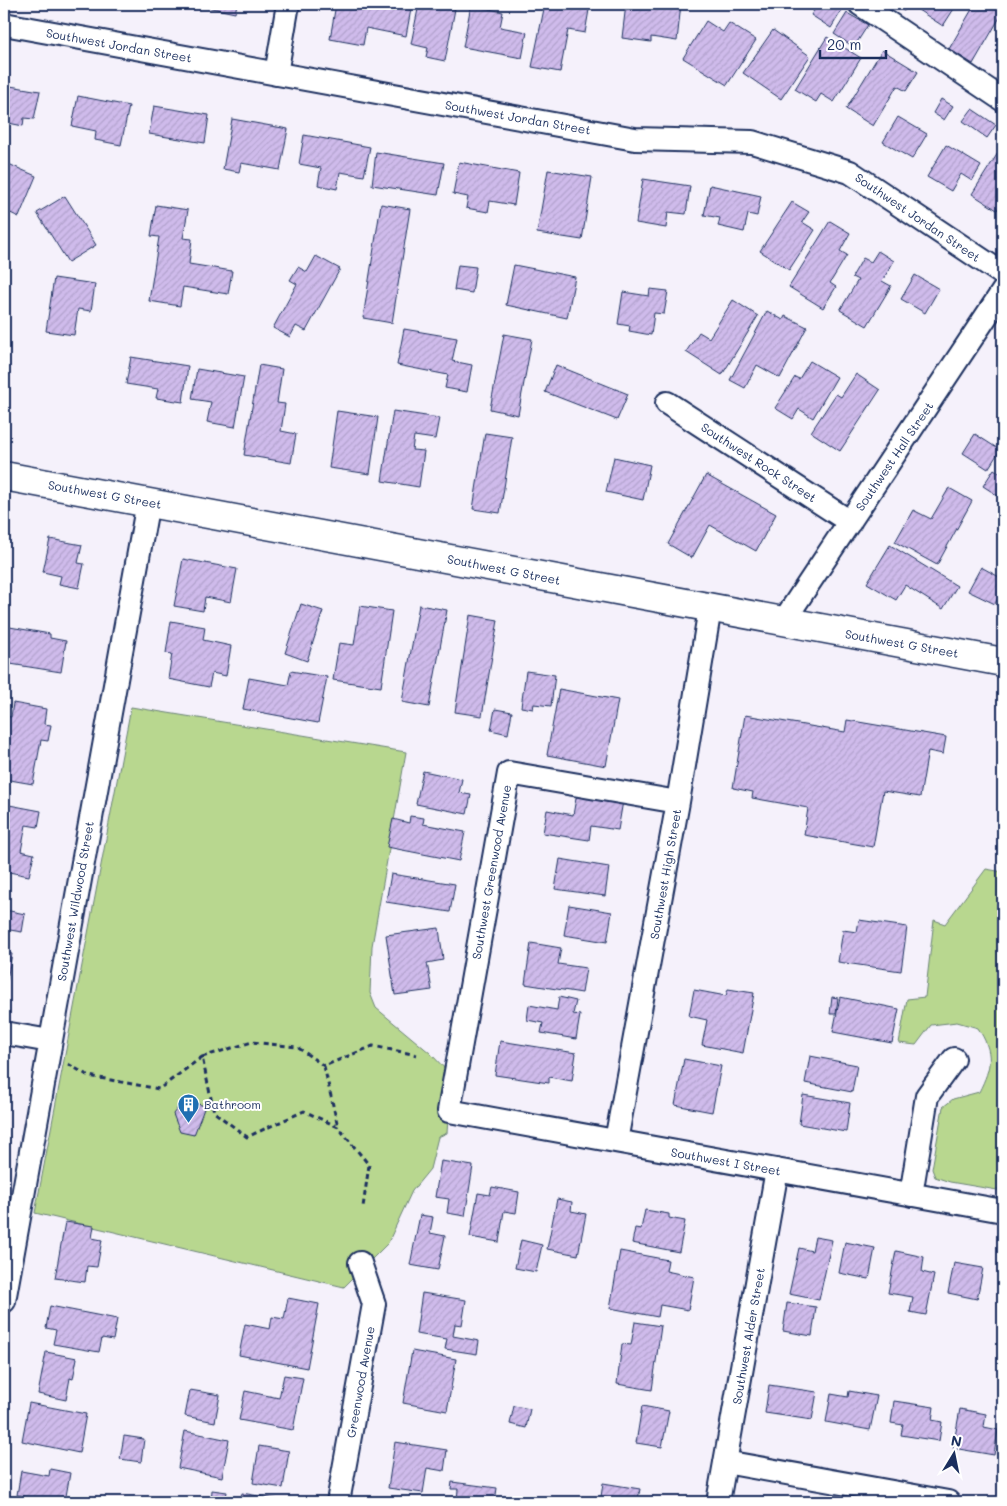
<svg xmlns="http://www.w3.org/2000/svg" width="1007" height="1506" viewBox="0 0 1007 1506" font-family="Mali,sans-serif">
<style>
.green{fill:#b8d78f;stroke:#6a8376}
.building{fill:url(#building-hatch);stroke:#1b2f5e}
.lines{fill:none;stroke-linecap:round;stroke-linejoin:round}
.minor-casing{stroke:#1b2f5e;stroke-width:26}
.major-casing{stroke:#1b2f5e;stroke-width:31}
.path{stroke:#1b2f5e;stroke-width:3;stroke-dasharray:5 4;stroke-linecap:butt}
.minor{stroke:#fff;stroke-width:22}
.major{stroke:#fff;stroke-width:28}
.labels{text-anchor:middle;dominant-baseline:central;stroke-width:4;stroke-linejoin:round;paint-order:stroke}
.street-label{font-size:12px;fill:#1b2f5e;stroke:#fff}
.poi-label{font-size:12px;fill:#1b2f5e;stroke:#fff;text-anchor:start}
</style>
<defs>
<pattern id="building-hatch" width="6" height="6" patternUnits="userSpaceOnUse" patternTransform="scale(1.25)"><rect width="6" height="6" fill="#cfbbeb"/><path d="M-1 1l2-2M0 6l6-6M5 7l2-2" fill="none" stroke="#b1a1cc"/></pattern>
</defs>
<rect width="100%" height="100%" fill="#f5f1fb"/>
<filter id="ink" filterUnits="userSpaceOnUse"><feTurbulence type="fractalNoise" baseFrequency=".02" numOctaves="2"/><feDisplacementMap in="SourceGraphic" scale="10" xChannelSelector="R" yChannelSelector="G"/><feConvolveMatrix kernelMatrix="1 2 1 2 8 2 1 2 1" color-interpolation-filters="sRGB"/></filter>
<g filter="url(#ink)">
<path class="green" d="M131,707L406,752L372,946L370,993L376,1008L430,1053L451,1075L447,1133L438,1137L430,1169L412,1191L388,1243L344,1287L35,1213Z
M986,869L1003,872V1191L950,1182L935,1177L932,1169L943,1107L953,1099L979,1092C992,1066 994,1053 978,1028L957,1022L931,1025L916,1045L899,1043L907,999L925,997L934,920L945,924Z"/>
<path class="building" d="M139,4H159L158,6Z
M202,4H237L235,13L202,6Z
M336,4H383L411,9L406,36L366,28L363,45L330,39Z
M419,4H428L455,9L445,61L426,57L428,48L411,44Z
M545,4H590L585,33L568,30L560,72L532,67Z
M626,4H681L677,41L651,37V42L622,38Z
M818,4H833L842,10L831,28L811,15Z
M891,4H908L904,11Z
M918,4H957L943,26L915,8Z
M975,4H1003V12L973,64L949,49Z
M471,5L503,12L500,27L527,32L522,58L463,47Z
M847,13L868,25L854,47L834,34Z
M706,21L723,32L729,23L756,40L727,85L683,58Z
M773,30L810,56L781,99L743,73Z
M827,37L861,58L834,102L821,94L816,102L795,89Z
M882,50L918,72L906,91L897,86L873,126L846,109Z
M4,85L40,91L34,119L24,118L23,126L4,122Z
M78,96L129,106L121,145L95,140L96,131L72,126Z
M941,99L953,106L944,120L933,113Z
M154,106L209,115L205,143L149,134Z
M972,109L996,125L987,138L963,121Z
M898,117L927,134L912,159L883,142Z
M232,119L288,129L280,170L241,163L239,172L223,169Z
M304,135L370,147L364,176L340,172L337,189L318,185L321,168L299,164Z
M946,145L981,166L972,181L961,174L951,191L927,177Z
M1003,145V201L997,210L972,194Z
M376,152L444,163L438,195L372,185Z
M4,162L36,176L19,217L4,210Z
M459,162L519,173L514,205L490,201L488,212L466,208L468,197L453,194Z
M548,170L592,177L582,240L537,233Z
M643,179L690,186L686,214L668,212L666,228L636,223Z
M710,185L761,196L757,216L748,214L744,232L718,226L720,218L704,215Z
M65,196L96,245L68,262L37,213Z
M792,202L809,212L802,222L815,230L789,270L760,251Z
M381,204L410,209L392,323L363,318Z
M156,205L188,210L183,238L192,239L189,264L232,271L228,294L183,287L180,306L149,301L159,237L151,236Z
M830,221L850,233L840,251L847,255L830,283L836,287L823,308L789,287Z
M878,251L894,261L882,281L891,286L867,326L840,310L858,280L852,277L863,258L871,262Z
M316,256L340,269L306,331L296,326L290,337L273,328L297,284L290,280L298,267L307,272Z
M458,265L476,267L472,293L454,290Z
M514,265L575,277L567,318L506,305Z
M915,275L939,289L925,313L901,299Z
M54,278L95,284L91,311L78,309L74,335L46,331Z
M650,289L668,291L664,314L654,313L651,335L629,331L630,326L618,324L623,292L649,296Z
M733,300L758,316L722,375L686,352L699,332L709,338Z
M767,311L783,320L785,316L807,327L780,378L757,365L745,388L730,380Z
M404,329L457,338L452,361L472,365L467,392L445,388L448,375L397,365Z
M504,334L532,339L518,415L490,409Z
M131,357L188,366L183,402L156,398L158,389L126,384Z
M810,361L837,377L813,418L799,409L793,419L775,408L795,377L799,379Z
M259,365L282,369L277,403L285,404L281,431L296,434L291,463L244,455Z
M556,365L628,394L617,420L545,392Z
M197,369L244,377L235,427L207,422L211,402L192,399Z
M856,374L880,390L840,451L811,432L836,394L841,397Z
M337,411L378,417L370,474L329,468Z
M393,411L439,418L435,439L414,436L412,450L424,451L419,487L382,481Z
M485,433L512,437L500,513L473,509Z
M975,434L1000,450L988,469L963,453Z
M614,457L650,465L643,500L606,492Z
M994,469L1003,475V499L983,486Z
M706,475L776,514L756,551L710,525L692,558L668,544Z
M949,488L972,501L937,565L895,542L913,510L931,519Z
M50,539L82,545L78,563L84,564L79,588L59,584L61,576L43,572Z
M890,545L957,586L943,609L905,585L896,600L867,583Z
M183,559L237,569L231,602L205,597L203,611L174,606Z
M981,567L1003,579V588L995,604L968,591Z
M301,604L323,611L307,661L285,653Z
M419,605L447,610L429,707L402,702Z
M360,606L392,611L381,687L333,680L339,643L354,645Z
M470,615L498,620L482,716L455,712Z
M171,621L205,627L203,640L231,646L226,676L212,673L209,687L168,679L172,654L166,653Z
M4,626L50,634V638L66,641L61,672L4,663Z
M291,671L327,677L318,723L243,709L249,678L288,685Z
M526,671L555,675L551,706L534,704L533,709L521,707Z
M559,689L618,700L606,766L547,755Z
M13,703L46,709L44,724L51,725L48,741L41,740L33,784L4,779V716L11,717Z
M495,709L512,712L508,734L491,730Z
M745,715L845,732L847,720L946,737L943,754L928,751L920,797L883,791L873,847L804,835L808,808L752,798L753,792L733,788Z
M423,771L462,779L459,793L471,795L467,814L416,804Z
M577,793L623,801L618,830L591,826L589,840L543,833L547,810L573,815Z
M4,804L41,811L38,827L26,825L21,851L34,854L29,876L4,871Z
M410,816L424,818L423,824L465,832L459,861L387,847L393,819L409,823Z
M560,859L609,867L605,896L555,889Z
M391,874L455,884L450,912L386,902Z
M4,895H8L5,910L25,914L22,932L4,929Z
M569,905L612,912L607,942L564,935Z
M859,920L907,927L901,971L838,962L843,930L857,932Z
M439,928L443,960L427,963L432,990L395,995L386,935Z
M531,943L561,948L558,964L586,968L582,993L525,984Z
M4,952L12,954L6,984H4Z
M728,989L754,993L743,1053L702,1045L707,1020L689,1016L694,990L726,996Z
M559,997L576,1001L573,1014L580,1015L576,1039L541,1033L543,1023L527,1020L529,1005L557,1010Z
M832,997L838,998L836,1014H830Z
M840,997L899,1009L892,1043L833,1032Z
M500,1041L576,1053L572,1081L549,1077V1083L495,1075Z
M810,1056L857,1065L852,1092L805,1083Z
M684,1059L721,1066L712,1112L675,1105Z
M803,1095L850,1103L846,1132L799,1124Z
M184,1100L205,1106L194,1135L180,1132L173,1114Z
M441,1161L473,1166L465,1216L447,1213L449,1199L435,1197Z
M492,1187L519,1192L516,1213L504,1211L499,1242L470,1237L478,1193L490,1195Z
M557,1199L572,1202L571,1211L586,1214L578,1255L547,1249Z
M645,1210L669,1214V1218L685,1221L679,1252L632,1243L635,1228L641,1229Z
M420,1215L433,1217L430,1233L445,1236L438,1270L410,1265Z
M65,1222L94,1226L92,1238L102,1240L97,1267L87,1266L85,1282L55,1278Z
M815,1237L832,1240L819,1300L789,1294L799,1248L812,1251Z
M521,1240L542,1245L536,1272L515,1268Z
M845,1242L875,1248L869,1279L839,1273Z
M620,1251L668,1260L666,1271L694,1277L688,1310L660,1305L658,1317L610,1308Z
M896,1251L924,1257L922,1272L934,1275L926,1315L910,1312L913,1297L888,1293Z
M954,1263L983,1268L977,1299L948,1293Z
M422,1293L466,1300L462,1325L455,1324L453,1336L479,1341L477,1354L445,1349L447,1339L416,1334Z
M288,1298L319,1304L307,1368L239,1355L245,1324L270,1329L272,1317L284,1319Z
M787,1303L816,1307L812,1336L783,1331Z
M50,1306L117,1319L113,1340L102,1338L99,1352L53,1344L56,1330L46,1328Z
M635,1322L661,1326L652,1390L617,1384L622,1344L631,1345Z
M412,1351L456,1359L447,1411L403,1403Z
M46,1352L77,1358L73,1379L70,1378L66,1400L38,1394Z
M284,1375L303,1378L293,1430L239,1420L245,1391L279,1398Z
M769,1385L817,1392L812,1420L765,1413Z
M190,1390L220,1395L215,1422L185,1416Z
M849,1391L877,1396L870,1430L826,1422L831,1394L848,1397Z
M894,1401L934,1407L932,1420L942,1422L939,1441L901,1435L903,1425L891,1423Z
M29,1403L86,1414L79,1453L22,1441Z
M514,1406L530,1409L526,1428L510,1424Z
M642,1406L669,1411L662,1447L636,1443Z
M960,1409L986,1414L984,1427L998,1430L994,1455L953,1448Z
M185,1431L229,1440L222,1477L178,1468Z
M124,1436L144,1439L141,1462L120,1459Z
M395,1442L447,1450L444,1471L427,1468L423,1493L388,1488Z
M259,1446L289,1451L283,1488L253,1483Z
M50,1469L70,1473L65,1502H52L17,1495L21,1471L49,1476Z
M452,1482L497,1488L495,1502L457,1501L458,1489H451Z
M603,1483L640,1489L638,1499L652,1502H610L611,1499L601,1497Z
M212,1490L227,1492L225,1502H211Z
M242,1493L280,1500V1502H240Z"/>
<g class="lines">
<defs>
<path id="minor" d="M860,4L1003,100
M4,24L635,139L752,142L850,172L1003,274
M276,74L288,4
M667,403L850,522
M783,622L1003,291
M678,802L509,773L449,1111L1003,1211
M4,1033L50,1041
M616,1141L678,802L710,608
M911,1195L927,1096L954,1059
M4,1301L148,502
M725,1462L948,1502
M338,1502L374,1304L360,1263
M718,1502L777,1170"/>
<path id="major" d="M4,476L1003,662"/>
</defs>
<use href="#minor" class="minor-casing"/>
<use href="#major" class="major-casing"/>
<path class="path" d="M202,1057L252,1042L297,1047L324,1066L373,1046L417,1055
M68,1064L89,1076L159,1089L202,1057L214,1112L247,1137L304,1111L338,1127L369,1165L363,1207
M324,1066L338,1127"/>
<use href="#minor" class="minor"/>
<use href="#major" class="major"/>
</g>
</g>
<defs>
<symbol id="building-pin" viewBox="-11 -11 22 30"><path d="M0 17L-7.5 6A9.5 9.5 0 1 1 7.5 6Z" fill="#1f6fb2" stroke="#fff"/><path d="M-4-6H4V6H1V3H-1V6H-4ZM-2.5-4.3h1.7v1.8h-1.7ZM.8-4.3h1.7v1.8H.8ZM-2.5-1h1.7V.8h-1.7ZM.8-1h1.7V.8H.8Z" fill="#fff"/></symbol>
</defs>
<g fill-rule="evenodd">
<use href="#building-pin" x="176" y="1092" width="25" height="34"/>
</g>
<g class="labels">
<g class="street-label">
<text transform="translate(119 45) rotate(10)">Southwest Jordan Street</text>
<text transform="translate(518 117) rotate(10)">Southwest Jordan Street</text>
<text transform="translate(918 217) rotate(34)">Southwest Jordan Street</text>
<text transform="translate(894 456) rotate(-56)">Southwest Hall Street</text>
<text transform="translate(759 462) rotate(33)">Southwest Rock Street</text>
<text transform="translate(105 494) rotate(10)">Southwest G Street</text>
<text transform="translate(504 569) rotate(11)">Southwest G Street</text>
<text transform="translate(902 643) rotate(10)">Southwest G Street</text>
<text transform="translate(491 872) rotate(-80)">Southwest Greenwood Avenue</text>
<text transform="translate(665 874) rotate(-80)">Southwest High Street</text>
<text transform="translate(75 901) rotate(-80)">Southwest Wildwood Street</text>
<text transform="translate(726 1161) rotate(10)">Southwest I Street</text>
<text transform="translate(748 1336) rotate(-80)">Southwest Alder Street</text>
<text transform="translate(360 1382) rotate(-80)">Greenwood Avenue</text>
</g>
<g class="poi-label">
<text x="204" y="1104">Bathroom</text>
</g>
</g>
<rect width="1007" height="1506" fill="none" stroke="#fff" stroke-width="20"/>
<rect x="10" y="10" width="987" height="1486" fill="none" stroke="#1b2f5e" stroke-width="2" filter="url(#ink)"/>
<g transform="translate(954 1454) rotate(10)" stroke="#ffffff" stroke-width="4" paint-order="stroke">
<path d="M0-4L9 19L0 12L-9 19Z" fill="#1b2f5e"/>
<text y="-8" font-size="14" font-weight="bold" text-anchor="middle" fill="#1b2f5e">N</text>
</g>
<path d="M820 50v8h66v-8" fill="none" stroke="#1b2f5e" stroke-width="2.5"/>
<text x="827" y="50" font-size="15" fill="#1b2f5e" stroke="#ffffff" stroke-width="4" paint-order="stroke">20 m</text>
</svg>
